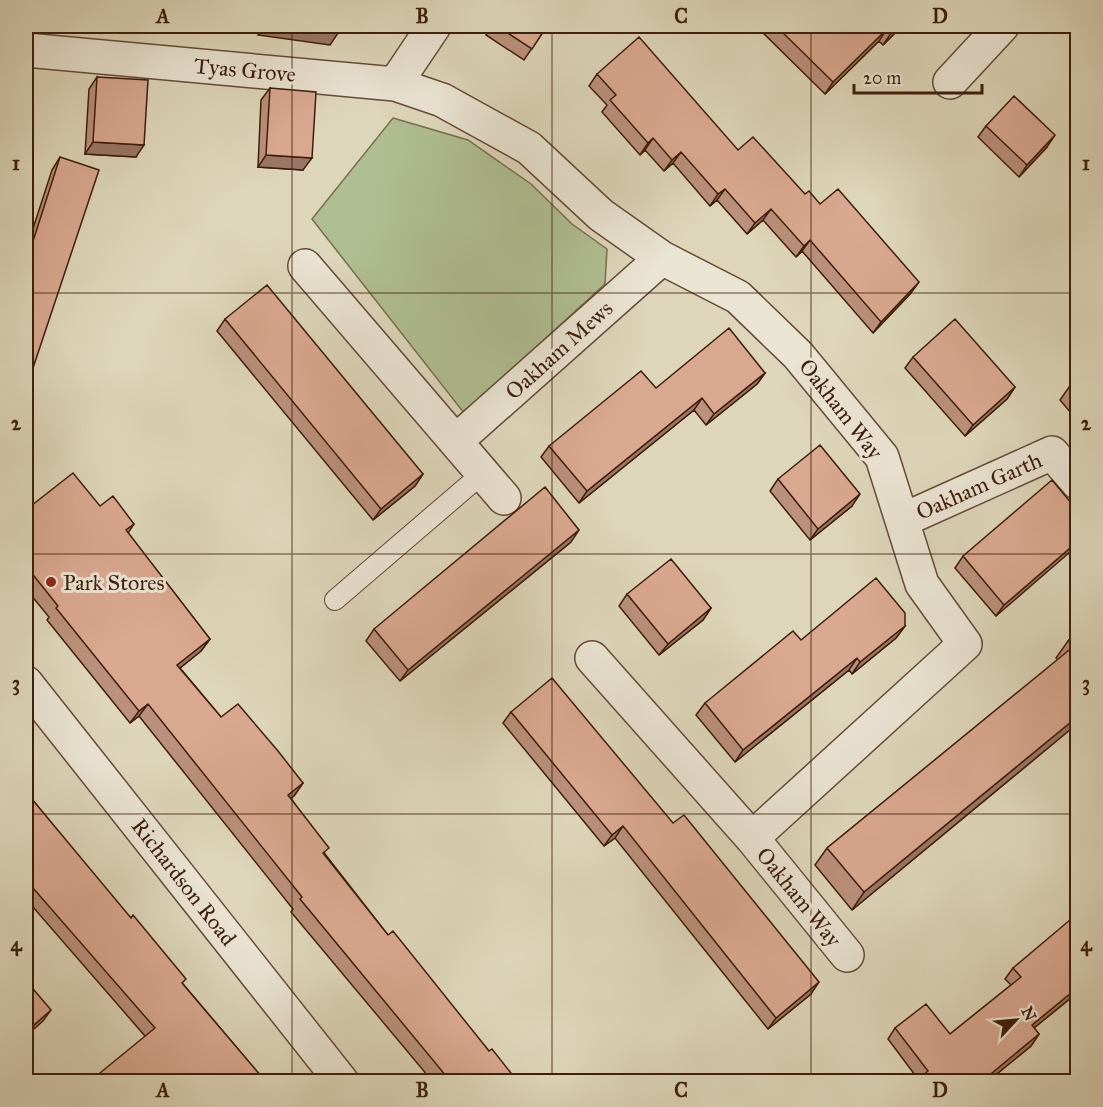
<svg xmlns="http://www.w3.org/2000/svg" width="1103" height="1107" viewBox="0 0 1103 1107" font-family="'IM FELL Great Primer',serif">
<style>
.green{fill:#afbe92;stroke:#766e4e;stroke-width:1.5}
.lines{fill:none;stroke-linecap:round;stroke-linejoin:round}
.lane-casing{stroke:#654b37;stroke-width:22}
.street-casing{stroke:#654b37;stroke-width:36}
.lane{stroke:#eae4d3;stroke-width:20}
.street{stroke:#eae4d3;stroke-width:33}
.wall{fill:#bb907c;stroke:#3d1d0b;stroke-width:1.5}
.shaded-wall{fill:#997665;stroke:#3d1d0b;stroke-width:1.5}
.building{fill:#daa890;stroke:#3d1d0b;stroke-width:1.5}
.grid{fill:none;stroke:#3d1d0b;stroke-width:1.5;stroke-opacity:0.55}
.poi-dot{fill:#8f2418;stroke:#eae4d3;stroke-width:2}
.labels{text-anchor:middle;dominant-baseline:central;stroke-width:6;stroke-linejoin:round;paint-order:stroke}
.street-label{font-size:22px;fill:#3d1d0b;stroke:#eae4d3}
.poi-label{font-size:22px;fill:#3d1d0b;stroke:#eae4d3;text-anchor:start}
.neatline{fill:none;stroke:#3d1d0b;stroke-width:2}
.grid-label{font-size:20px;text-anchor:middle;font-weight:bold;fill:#3d1d0b}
</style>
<rect width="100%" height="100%" fill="#ded6bb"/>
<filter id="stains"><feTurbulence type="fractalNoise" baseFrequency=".00333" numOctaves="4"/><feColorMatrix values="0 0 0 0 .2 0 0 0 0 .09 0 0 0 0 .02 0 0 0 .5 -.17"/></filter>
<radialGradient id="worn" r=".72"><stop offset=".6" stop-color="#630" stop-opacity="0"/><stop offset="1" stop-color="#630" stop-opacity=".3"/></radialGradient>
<path class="green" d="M393,118L468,140L531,184L572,224L607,249L605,284L464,413L312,219Z"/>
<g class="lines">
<defs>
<path id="lane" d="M335,600L483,473"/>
<path id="street" d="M26,50L395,84L434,26
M950,82L1002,26
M395,84L442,100L529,148L601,215L662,258L738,297L798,355L882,457L922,584L965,644L752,838
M305,266L504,498
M456,441L662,258
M903,520L1052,453L1078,483
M592,658L752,838L847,955
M26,683L342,1082"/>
</defs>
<use href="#lane" class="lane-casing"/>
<use href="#street" class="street-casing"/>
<use href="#lane" class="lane"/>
<use href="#street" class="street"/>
</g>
<path class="wall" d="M492,26H547L524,60L486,35Z
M756,26H902L883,45L879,41L825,94Z
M597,74L738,150L820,204L911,293L873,333L802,251L796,257L763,220L747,234L717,200L710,206L673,163L664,171L645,150L640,155L602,112L607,105L589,86Z
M97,77L136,157L85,154L89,89Z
M270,88L303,170L258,167L261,100Z
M986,126L1047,147L1019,177L978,137Z
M60,157L29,380L27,509L100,506L134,524L128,533L210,639L201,651L180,668L221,717L303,783L294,796L291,798L325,854L388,935L489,1051L518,1082H433L291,912L293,909L139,716L130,723L47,620L49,617L26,589V250L52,170Z
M225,319L423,474L415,486L373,520L217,331Z
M913,357L1015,387L1007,399L965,436L905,368Z
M765,373L757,384L706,425L694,410L579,503L541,457L549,446L656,388Z
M1077,378V420L1060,400L1072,383Z
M778,479L852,506L810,540L770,491Z
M1077,510L996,616L955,568L963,556Z
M571,542L400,681L366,641L374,629Z
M627,594L711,608L703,620L659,655L619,606Z
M905,626L896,638L852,674L849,670L735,762L696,715L705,703L801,640Z
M1077,632V724L852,910L815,865L827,848L1058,660L1056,658L1068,641Z
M511,712L811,994L768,1029L615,838L604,846L503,723Z
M26,792L183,984L266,1082L145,1036L26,899Z
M1013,968L1077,993L1034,1028L1039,1034L1031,1046L987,1082H915L918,1079L888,1039L895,1028L950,1034L1011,985L1005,979Z"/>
<path class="shaded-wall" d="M265,26H281L338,33L330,45L258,35Z
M898,26H902L883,45L891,33Z
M887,29L879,41L825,94L833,82Z
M1055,135L1047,147L1019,177L1027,165Z
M653,138L645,150L640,155L648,143Z
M93,142L144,145L136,157L85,154Z
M681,152L673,163L664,171L672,160Z
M266,155L312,158L303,170L258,167Z
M725,189L717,200L710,206L718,194Z
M771,209L763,220L747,234L755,223Z
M810,240L802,251L796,257L804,246Z
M919,282L911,293L873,333L881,322Z
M765,373L757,384L706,425L714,414Z
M1015,387L1007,399L965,436L973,425Z
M702,398L694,410L579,503L587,491Z
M423,474L415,486L373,520L381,509Z
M860,494L852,506L810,540L818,529Z
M579,530L571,542L400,681L408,670Z
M1077,542V546L996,616L1004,605Z
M711,608L703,620L659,655L668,644Z
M905,626L896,638L852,674L860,662Z
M210,639L201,651L169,677L177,665Z
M857,658L849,670L735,762L743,750Z
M148,704L139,716L130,723L139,711Z
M1077,717V724L852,910L864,892Z
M303,783L294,796L279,807L288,795Z
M623,826L615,838L604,846L612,835Z
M819,982L811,994L768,1029L776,1018Z
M1077,988V993L1024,1036L1032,1025Z
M51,1010L43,1021L26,1036V1032Z
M1039,1034L1031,1046L987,1082H981Z"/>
<path class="building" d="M281,26H343L338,33Z
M497,26H547L532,49Z
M776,26H898L891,33L887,29L833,82Z
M639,37L738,150L753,137L805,194L809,191L820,204L838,189L919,282L881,322L810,240L804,246L771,209L755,223L725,189L718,194L681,152L672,160L653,138L648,143L610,100L616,95L597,74Z
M97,77L148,80L144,145L93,142Z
M270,88L316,92L312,158L266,155Z
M1014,96L1055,135L1027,165L986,126Z
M60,157L99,170L29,380L27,509L73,473L100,506L113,496L134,524L126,530L210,639L177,665L221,717L238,704L278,751L303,783L288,795L329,848L323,853L388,935L393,931L489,1051L492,1049L518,1082H451L300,899L302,897L148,704L139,711L56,608L58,606L26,566V263Z
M267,285L423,474L381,509L225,319Z
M955,319L1015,387L973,425L913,357Z
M729,328L765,373L714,414L702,398L587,491L549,446L641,371L656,388Z
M1077,378V389L1072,383Z
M820,445L860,494L818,529L778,479Z
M1052,480L1077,510V542L1004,605L963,556Z
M545,487L579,530L408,670L374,629Z
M671,559L711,608L668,644L627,594Z
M876,578L905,613V626L860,662L857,658L743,750L705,703L793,631L801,640Z
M1077,632V717L864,892L827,848L1074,646L1068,641Z
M552,678L673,823L684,815L819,982L776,1018L623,826L612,835L511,712Z
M26,792L131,918L133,915L186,979L182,983L266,1082H89L155,1028L26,880Z
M1077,914V988L1032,1025L1039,1034L981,1082H915L928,1071L895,1028L926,1004L950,1034L1021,977L1013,968Z
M28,983L51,1010L26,1032V985Z
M26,1075L31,1082H26Z"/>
<path class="grid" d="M292,26V1082M552,26V1082M811,26V1082M26,293H1078M26,554H1078M26,814H1078"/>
<circle class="poi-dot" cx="51" cy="582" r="6"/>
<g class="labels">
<g class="street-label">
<text transform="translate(245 70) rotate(5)">Tyas Grove</text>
<text transform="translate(559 350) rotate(-42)">Oakham Mews</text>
<text transform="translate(841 409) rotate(52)">Oakham Way</text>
<text transform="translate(979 486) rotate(-24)">Oakham Garth</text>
<text transform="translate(184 882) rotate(52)">Richardson Road</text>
<text transform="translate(799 897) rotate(51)">Oakham Way</text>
</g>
<g class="poi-label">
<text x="63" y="582">Park Stores</text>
</g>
</g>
<rect width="1103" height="1107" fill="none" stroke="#ded6bb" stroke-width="66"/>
<g transform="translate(1016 1020) rotate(64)" stroke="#eae4d3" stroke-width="4.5" paint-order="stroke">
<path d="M0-4.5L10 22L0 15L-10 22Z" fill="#3d1d0b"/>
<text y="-9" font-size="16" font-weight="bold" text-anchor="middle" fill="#3d1d0b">N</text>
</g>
<path d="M854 84v9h128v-9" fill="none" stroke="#3d1d0b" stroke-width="3"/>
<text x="863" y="84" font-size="18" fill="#3d1d0b" stroke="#eae4d3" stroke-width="4.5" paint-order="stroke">20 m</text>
<rect x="33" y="33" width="1037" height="1041" class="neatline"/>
<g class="grid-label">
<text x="163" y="23">A</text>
<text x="422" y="23">B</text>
<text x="681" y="23">C</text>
<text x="940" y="23">D</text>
<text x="16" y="170">1</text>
<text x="1086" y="170">1</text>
<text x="16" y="430">2</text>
<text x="1086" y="430">2</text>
<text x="16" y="690">3</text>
<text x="1086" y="690">3</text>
<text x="16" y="951">4</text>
<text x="1086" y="951">4</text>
<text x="163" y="1097">A</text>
<text x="422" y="1097">B</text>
<text x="681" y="1097">C</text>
<text x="940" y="1097">D</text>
</g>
<rect width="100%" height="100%" filter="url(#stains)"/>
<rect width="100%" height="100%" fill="url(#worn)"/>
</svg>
